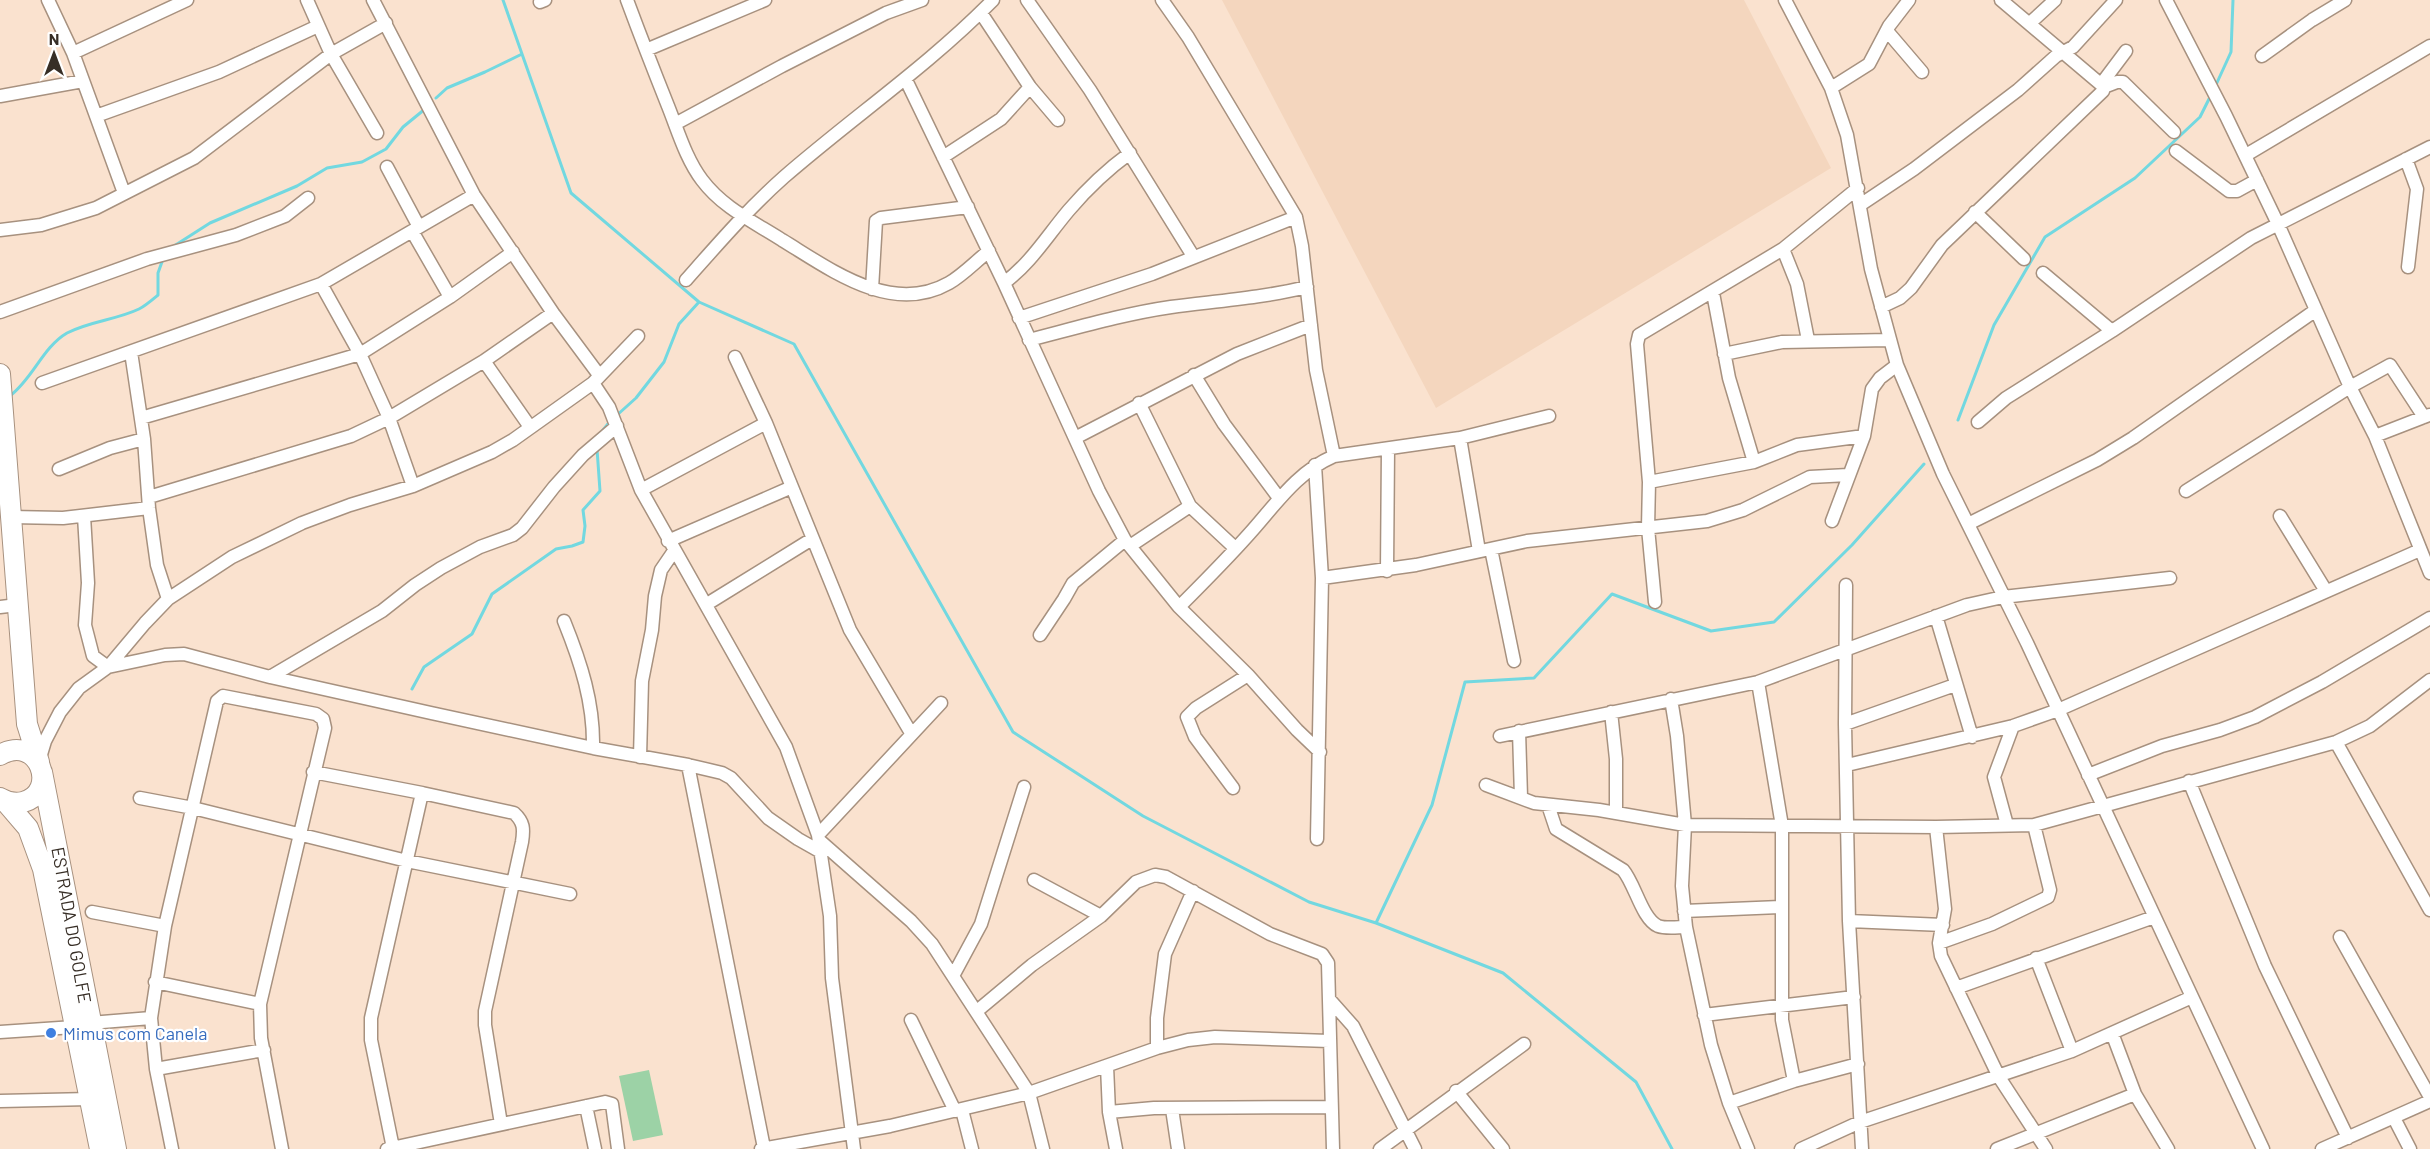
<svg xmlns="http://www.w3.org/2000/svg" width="2430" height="1149" viewBox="0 0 2430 1149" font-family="Barlow,sans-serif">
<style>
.built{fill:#f4d6be}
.green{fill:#9cd2a6}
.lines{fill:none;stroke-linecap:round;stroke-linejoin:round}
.stream{stroke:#72d8e0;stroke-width:3}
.minor-casing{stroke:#a7917f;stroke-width:15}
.trunk-casing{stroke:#a7917f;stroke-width:22}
.minor{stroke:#fff;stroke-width:12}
.trunk{stroke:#fff;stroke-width:20}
.shop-dot{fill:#3f7fe0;stroke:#fff;stroke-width:2}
.labels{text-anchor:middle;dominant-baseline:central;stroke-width:4.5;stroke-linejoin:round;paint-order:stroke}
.street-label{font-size:18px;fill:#372e26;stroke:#fff}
.shop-label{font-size:18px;fill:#366cbe;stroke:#fff;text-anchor:start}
</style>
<rect width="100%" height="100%" fill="#fae2cf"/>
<path class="built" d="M1222,0H1744L1831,168L1436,408Z"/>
<path class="green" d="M649,1070L663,1135L633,1141L619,1076Z"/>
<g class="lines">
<path class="stream" d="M503,0L571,193L699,302L794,344L1013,732L1143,816L1309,902L1376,923
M2215,87L2231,52L2233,0
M436,98L447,88L485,72L522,54
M174,246L210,223L297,186L327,168L362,162L386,149L403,127L425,109
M11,395C33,378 43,347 67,333C90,321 116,320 139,309C145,306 152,300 158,295V273L163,259
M616,416L636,398L664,362L679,324L699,302
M1958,420L1994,325L2045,237L2135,178L2200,117L2211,95
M600,434L611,420
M412,689L424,667L472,634L492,594L556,549L572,546L583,542L585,526L583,510L600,491L597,449
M1672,1149L1636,1082L1503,973L1376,923L1432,805L1465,682L1534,678L1612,594L1711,631L1774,622L1852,545L1924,464"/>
<defs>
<path id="minor" d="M48,0L73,53L96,116L219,72L318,26
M307,0L331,54L377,133
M373,0L474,195L553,313L599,375
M627,0C640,35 654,71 668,106C678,131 686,159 702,180C723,208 754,222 782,240C830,269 891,316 949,283C963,275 976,261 989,251
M1027,0L1090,90L1193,256
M1162,0L1188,37L1296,217L1302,246L1316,370L1334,456
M1785,0L1831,88L1847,135L1871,269L1897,365L1943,474L2027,643L2263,1149
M2001,0L2104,87
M2166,0L2226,116L2278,224L2350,387L2375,436L2430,573
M540,2L545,0
M981,13L1030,87L1058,120
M2030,23L2055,0
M1887,31L1922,72
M646,50L765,0
M73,53L187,0
M2262,56L2312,20L2345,0
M906,80L1004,283L1099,491L1125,540L1179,607L1248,675L1297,730L1320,752
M2102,83L2126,51
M1831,88L1869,64L1889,26L1909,0
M0,96L83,81
M96,116L124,193
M675,124L782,66L886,13L922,0
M2176,151L2229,191H2237L2257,180
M2246,155L2430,46
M943,157L1001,119L1030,87
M2406,159L2417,189L2408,267
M387,167L419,227
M1860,205L1914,169L2018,90L2056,56L2073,47L2116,0
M1975,212L2024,259
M0,230L41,225L96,208L194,158L331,54L386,23
M412,231L450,297
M1783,249L1797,284L1808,340
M2043,273L2112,331
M686,280C717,245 748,209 784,177C853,117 928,66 993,0
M1004,283C1031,263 1047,236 1069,210C1087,189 1108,169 1130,153
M321,284L360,354L389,418L413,486
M872,289L876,221L881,218L968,207
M1713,293L1729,378L1754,462
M1881,307L1900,298L1911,288L1942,245L2103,91L2104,87L2117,82H2123L2174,132
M0,312L147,259L236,235L285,216L308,198
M1019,318L1152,274L1296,217
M1029,340C1076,328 1123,314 1171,307C1217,301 1262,298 1307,287
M131,352L144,439L149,508L157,565L168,599
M1724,354L1782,342L1889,340
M735,357L766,423L850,630L911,733
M484,361L530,427
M1194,375L1224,424L1279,498
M42,383L321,284L474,195
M593,383L609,407L641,490L786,747L818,835L830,916L832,978L854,1149
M1139,403L1190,506L1235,548
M141,418L360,354L450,297L513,252
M1978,422L2006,398L2112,331L2251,238L2430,147
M2375,436L2429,415
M1075,438L1237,354L1311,325
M1460,438L1479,551
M1315,465L1322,578L1317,839
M59,469L110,448L144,439
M1649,482L1754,462L1797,445L1864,436
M641,490L766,423
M2186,491L2350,387L2390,365L2424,417
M149,497L351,436L389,418L484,361L553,313
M84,516L88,583L85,625L93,656L108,667L165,655L184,654L270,677L431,713L593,748L688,765L764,1148
M2280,516L2326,591
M11,517L63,518L149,508
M1832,521L1864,436L1872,389L1880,378L1897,365
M1968,524L2097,460L2133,438L2316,310
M668,541L792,487
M1130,546L1190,506
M1491,549L1514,661
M1387,571L1388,449
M1322,578L1416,565L1527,541L1707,521L1743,510L1810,477L1848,475
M1846,585L1845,724L1849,921L1862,1149
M1655,602L1648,528L1649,482L1637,344L1639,335L1783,249L1858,188
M707,604L812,539
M0,607L17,605
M1179,607C1203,583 1227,559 1250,533C1276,504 1297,472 1334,456L1460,438L1549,416
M1936,616L1972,737
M564,621C581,663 594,703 593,748
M1040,635L1064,599L1073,583L1125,540
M270,677L382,611L415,585L441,568L480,547L513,535L522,528L554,487L583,455L617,426
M1758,682L1782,826V1020L1794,1081
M1671,699L1677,736L1685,825L1682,886L1686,927L1711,1045L1729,1103L1748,1149
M1611,712L1616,759V813
M1845,724L1955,685
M1519,731L1521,797
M1500,736L1758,682L1967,605L2003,597L2170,578
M2336,742L2430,910
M640,757L642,681L652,630L655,596L661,570L674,551
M39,761L45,741L60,712L79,688L108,667L145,623L168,599L232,557L302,523L350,505L413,486L492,452L513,440L593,383L638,336
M688,765L722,773L731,778L768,818L798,839L821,852
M1847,765L2013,726L2058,710L2420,550
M313,772L422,793L371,1018V1040L393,1148
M2088,775L2162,746L2220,730L2255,717L2322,682L2430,618
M2189,781L2265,966L2348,1138
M1486,785L1534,803L1599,810L1685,825L1936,827L2034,825L2336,742L2370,726L2430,680
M1233,788L1195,737L1187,717L1196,708L1248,675
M422,793L514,813C524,822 524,829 522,842L485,1011V1025L501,1124
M140,798L193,808L407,861L570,894
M1548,805L1556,829L1623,870C1635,884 1642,919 1658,926C1666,929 1678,927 1686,927
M2007,825L1994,777L2013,726
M1936,827L1945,909L1939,943L1941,956L1999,1077L2046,1149
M818,835L941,703
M820,841L911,921L932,944L1029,1093L1043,1149
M1034,880L1101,916
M1684,911L1781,907
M92,912L165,926
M1849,921L1943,925
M2340,937L2430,1097
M1939,943L1992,924L2048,897L2050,890L2034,825
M2036,958L2072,1051
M953,976L981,924L1024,787
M155,982L260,1004
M1956,988L2154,917
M1329,999L1353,1026L1415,1149
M977,1011L1032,965L1101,916L1136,882L1155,875L1166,877L1270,934L1322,954L1328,963L1333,1149
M1704,1015L1854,997
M911,1020L955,1111
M90,1023L151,1018
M0,1032L74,1027
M2112,1033L2135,1094L2168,1149
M1157,1048V1018L1165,954L1193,891
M1107,1066L1109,1112L1116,1149
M156,1069L264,1050
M1456,1091L1503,1149
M0,1101L90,1099
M1729,1103L1794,1081L1858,1064
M586,1106L595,1149
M1172,1109L1178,1149
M962,1110L972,1149
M1109,1112L1154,1108L1331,1107
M2394,1118L2410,1149
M172,1149L156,1069L151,1018L165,926L217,701L223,696L316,714L323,719L325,728L260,1004L261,1038L282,1149
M387,1149L605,1102L612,1104L618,1149
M761,1149L890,1126L1029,1093L1157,1048L1188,1040L1215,1037L1329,1041
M1380,1149L1524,1044
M1801,1149L1860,1122L2072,1051L2192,997
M1997,1149L2135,1094
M2322,1149L2430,1101"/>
<path id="trunk" d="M0,374L27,724L39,762
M0,755C39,733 60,792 23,802C15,804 7,802 0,798
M42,772L116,1149
M4,800L28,828L43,869L100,1149"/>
</defs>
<use href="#minor" class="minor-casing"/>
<use href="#trunk" class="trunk-casing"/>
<use href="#minor" class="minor"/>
<use href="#trunk" class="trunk"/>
</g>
<circle class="shop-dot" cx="51" cy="1033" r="6"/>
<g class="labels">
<g class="street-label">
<text transform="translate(72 925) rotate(80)">ESTRADA DO GOLFE</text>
</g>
<g class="shop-label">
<text x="63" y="1033">Mimus com Canela</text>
</g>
</g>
<g transform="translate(54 54)" stroke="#ffffff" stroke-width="4.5" paint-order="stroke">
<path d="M0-4.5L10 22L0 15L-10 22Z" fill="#372e26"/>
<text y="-9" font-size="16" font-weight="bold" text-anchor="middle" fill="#372e26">N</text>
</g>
</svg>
